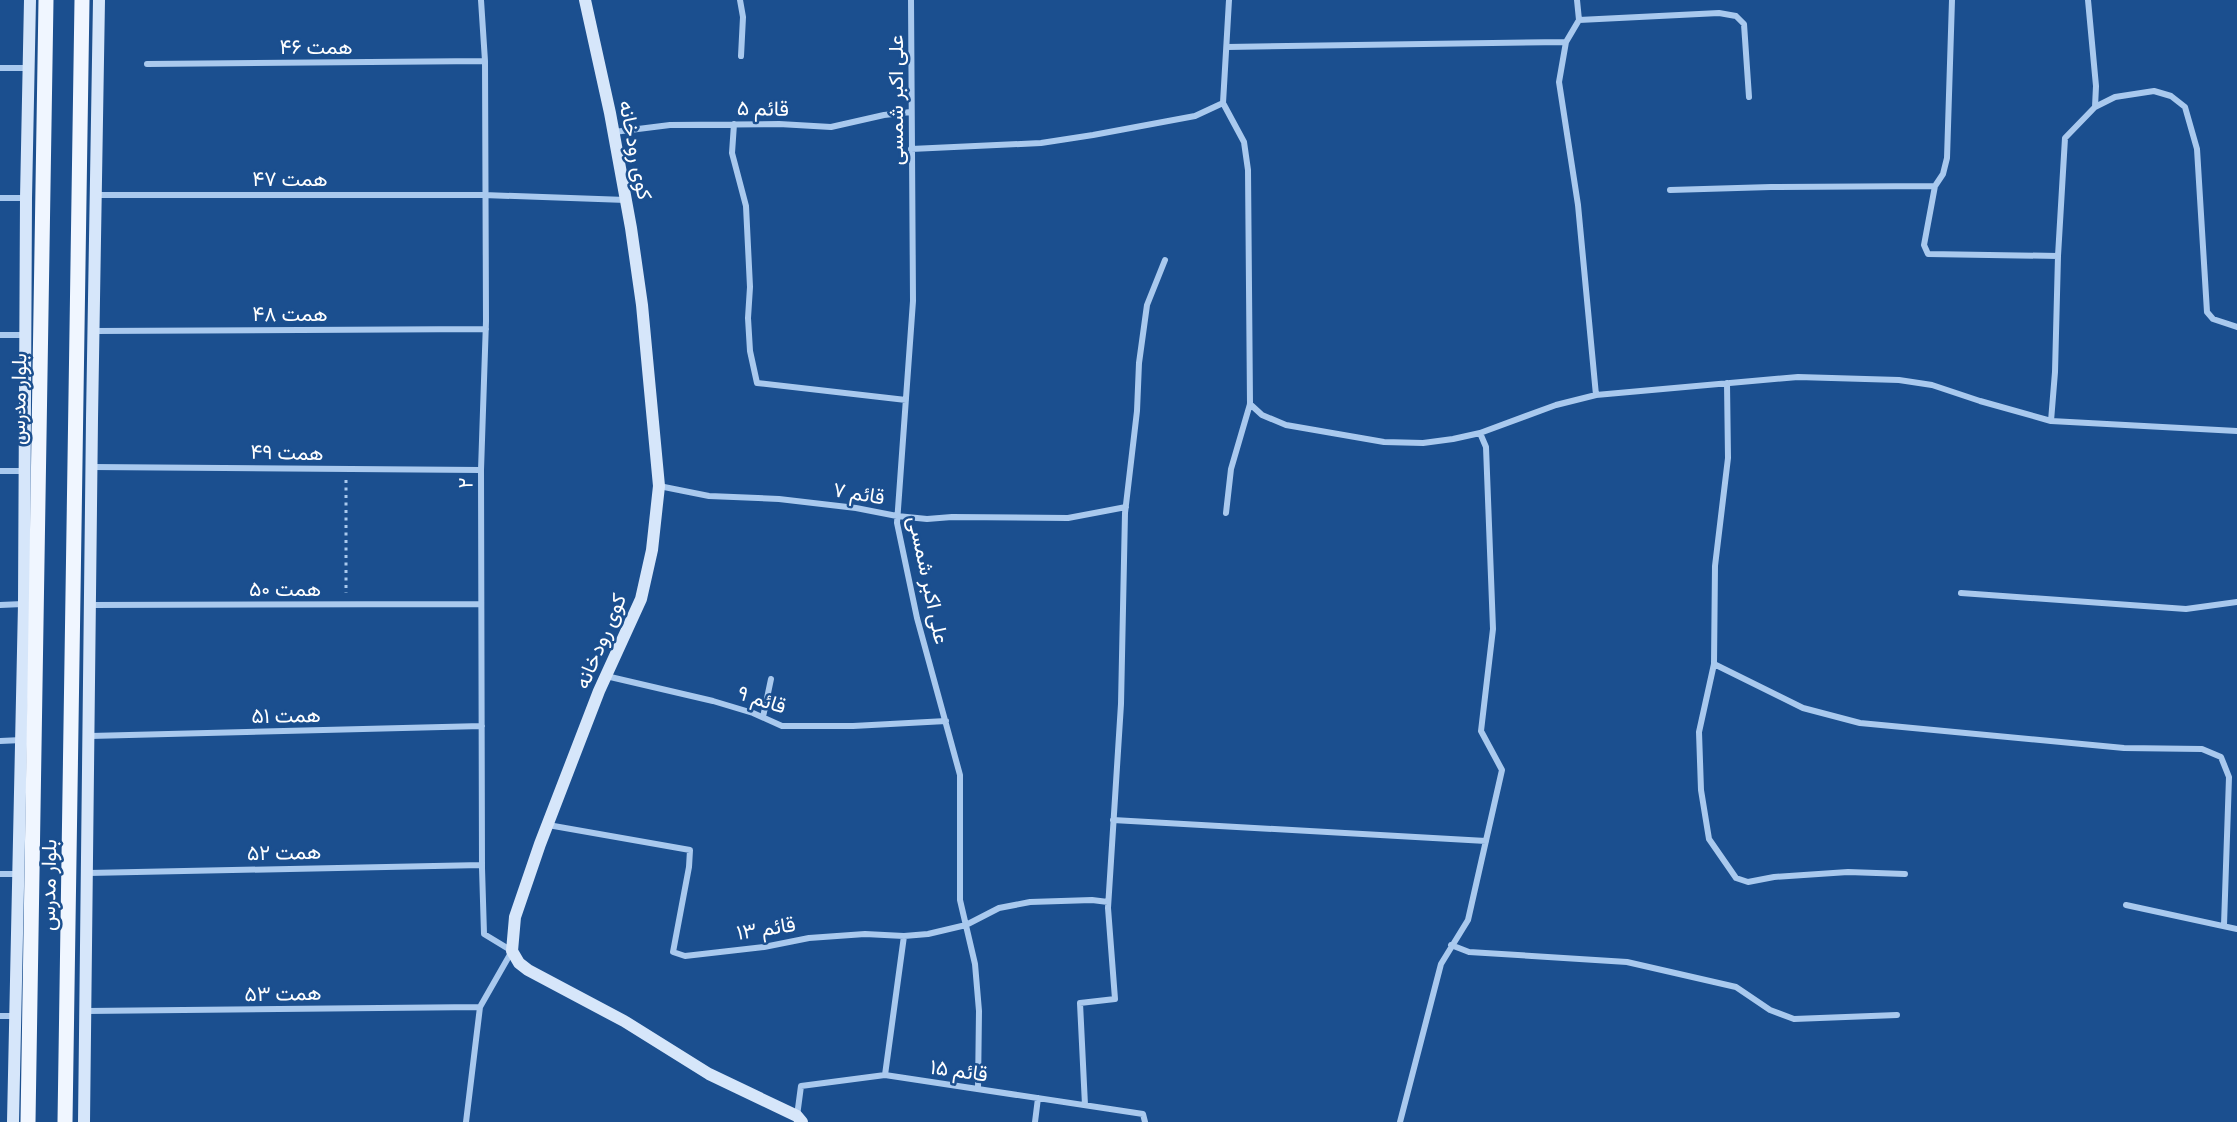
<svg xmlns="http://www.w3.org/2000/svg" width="2237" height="1122" viewBox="0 0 2237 1122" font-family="'Archivo Narrow',Vazirmatn,sans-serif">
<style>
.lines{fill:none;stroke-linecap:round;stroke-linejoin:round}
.path{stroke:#a9c9ee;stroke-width:3;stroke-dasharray:3 4.5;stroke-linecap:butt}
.street{stroke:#a9c9ee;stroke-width:6}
.secondary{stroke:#d6e6fa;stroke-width:12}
.primary{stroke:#f0f6ff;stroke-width:15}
.labels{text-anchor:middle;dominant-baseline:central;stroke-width:5;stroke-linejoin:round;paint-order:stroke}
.street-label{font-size:21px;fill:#fff;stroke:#1b4f8f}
</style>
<rect width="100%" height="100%" fill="#1b4f8f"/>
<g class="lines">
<path class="path" d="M346,480V593"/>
<path class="street" d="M740,0L743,17L741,56
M911,0L913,301L897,523L917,618L960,775V900L975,964L979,1011L978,1089
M1577,0L1579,20L1566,42L1559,82L1578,205L1596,395
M1952,0L1947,158L1943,174L1935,186L1924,245L1928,254L2058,256
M1579,20L1719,13L1736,16L1744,24L1749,97
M1227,47L1566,42
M147,64L485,61
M0,68H28
M1223,103L1244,142L1248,170L1250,404L1231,469L1226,513
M2095,107L2115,97L2154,91L2171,96L2185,107L2197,149L2207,312L2213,319L2237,327
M734,124L732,153L746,206L750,287L748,318L750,351L757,383L906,400
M614,132L670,125L779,124L831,127L884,115L911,112
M911,149L1041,143L1093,135L1195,116L1223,103L1229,0
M1670,190L1771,187L1935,186
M96,195H484L626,200
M0,198H26
M94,331L486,329
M0,335H26
M1727,383L1728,458L1715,566L1714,664L1699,732L1701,790L1709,839L1736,878L1748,882L1774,877L1848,872L1905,874
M1250,404L1262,415L1286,425L1384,442L1423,443L1453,439L1480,433L1556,405L1596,395L1798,377L1899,380L1932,385L1980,401L2051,421L2237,431
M2051,421L2055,372L2058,256L2065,138L2095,107L2096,86L2088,0
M92,467L481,470
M0,471H26
M659,486L709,496L779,499L856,508L897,516L927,519L952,517L1068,518L1126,507
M1961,593L2186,609L2237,602
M0,605L23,604
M91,605L480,604
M1714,664L1803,708L1860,723L2124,748L2202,749L2221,757L2229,777L2224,925
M606,676L713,701L753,713L782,726H853L946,721
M763,717L771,679
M90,736L482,726
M0,741L22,740
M1113,820L1486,841
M548,825L690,850L689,867L673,952L685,956L764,947L809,938L865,934L904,936L928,934L966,925L999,908L1030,902L1092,900L1108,902
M88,873L482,865
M0,874H18
M2126,905L2237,929
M1451,945L1469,952L1627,962L1736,987L1770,1010L1794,1019L1897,1015
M86,1011L480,1007
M0,1016H15
M885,1075L904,936
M1085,1105L1080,1003L1115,999L1108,908L1121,704L1125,513L1137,411L1139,363L1147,305L1165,260
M797,1116L801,1086L885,1075L1143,1114L1145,1122
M466,1122L480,1007L512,951L484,934L482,868L481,470L486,321L485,61L481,0
M1035,1122L1038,1098
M1400,1122L1441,964L1468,920L1502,770L1481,731L1493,629L1486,447L1480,433"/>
<path class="secondary" d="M585,0L610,113L631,228L642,305L659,486L652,550L641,599L599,691L540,844L515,917L512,951L519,963L528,970L624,1021L709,1074L797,1116L802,1122
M13,1122L24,604L26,198L30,0
M84,1122L92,419L99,0"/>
<path class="primary" d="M28,1122L46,0
M65,1122L82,0"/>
</g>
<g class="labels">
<g class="street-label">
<text x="316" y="46">همت ۴۶</text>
<text transform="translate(895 100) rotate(-90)">علی اکبر شمسی</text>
<text transform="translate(763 108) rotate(1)">قائم ۵</text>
<text transform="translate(636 150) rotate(79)">کوی رودخانه</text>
<text x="290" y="178">همت ۴۷</text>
<text x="290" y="313">همت ۴۸</text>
<text transform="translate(18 399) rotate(-89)">بلوار مدرس</text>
<text transform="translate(287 452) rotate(1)">همت ۴۹</text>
<text transform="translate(465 483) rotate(-89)">۲</text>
<text transform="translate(859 493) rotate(9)">قائم ۷</text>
<text transform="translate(929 580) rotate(78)">علی اکبر شمسی</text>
<text x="285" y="588">همت ۵۰</text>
<text transform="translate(600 641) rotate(-67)">کوی رودخانه</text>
<text transform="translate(762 699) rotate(18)">قائم ۹</text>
<text transform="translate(286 715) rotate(-1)">همت ۵۱</text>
<text transform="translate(284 852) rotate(-1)">همت ۵۲</text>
<text transform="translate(48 885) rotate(-89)">بلوار مدرس</text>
<text transform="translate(766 928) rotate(-9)">قائم ۱۳</text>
<text transform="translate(283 993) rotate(-1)">همت ۵۳</text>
<text transform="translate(959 1070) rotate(8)">قائم ۱۵</text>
</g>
</g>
</svg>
